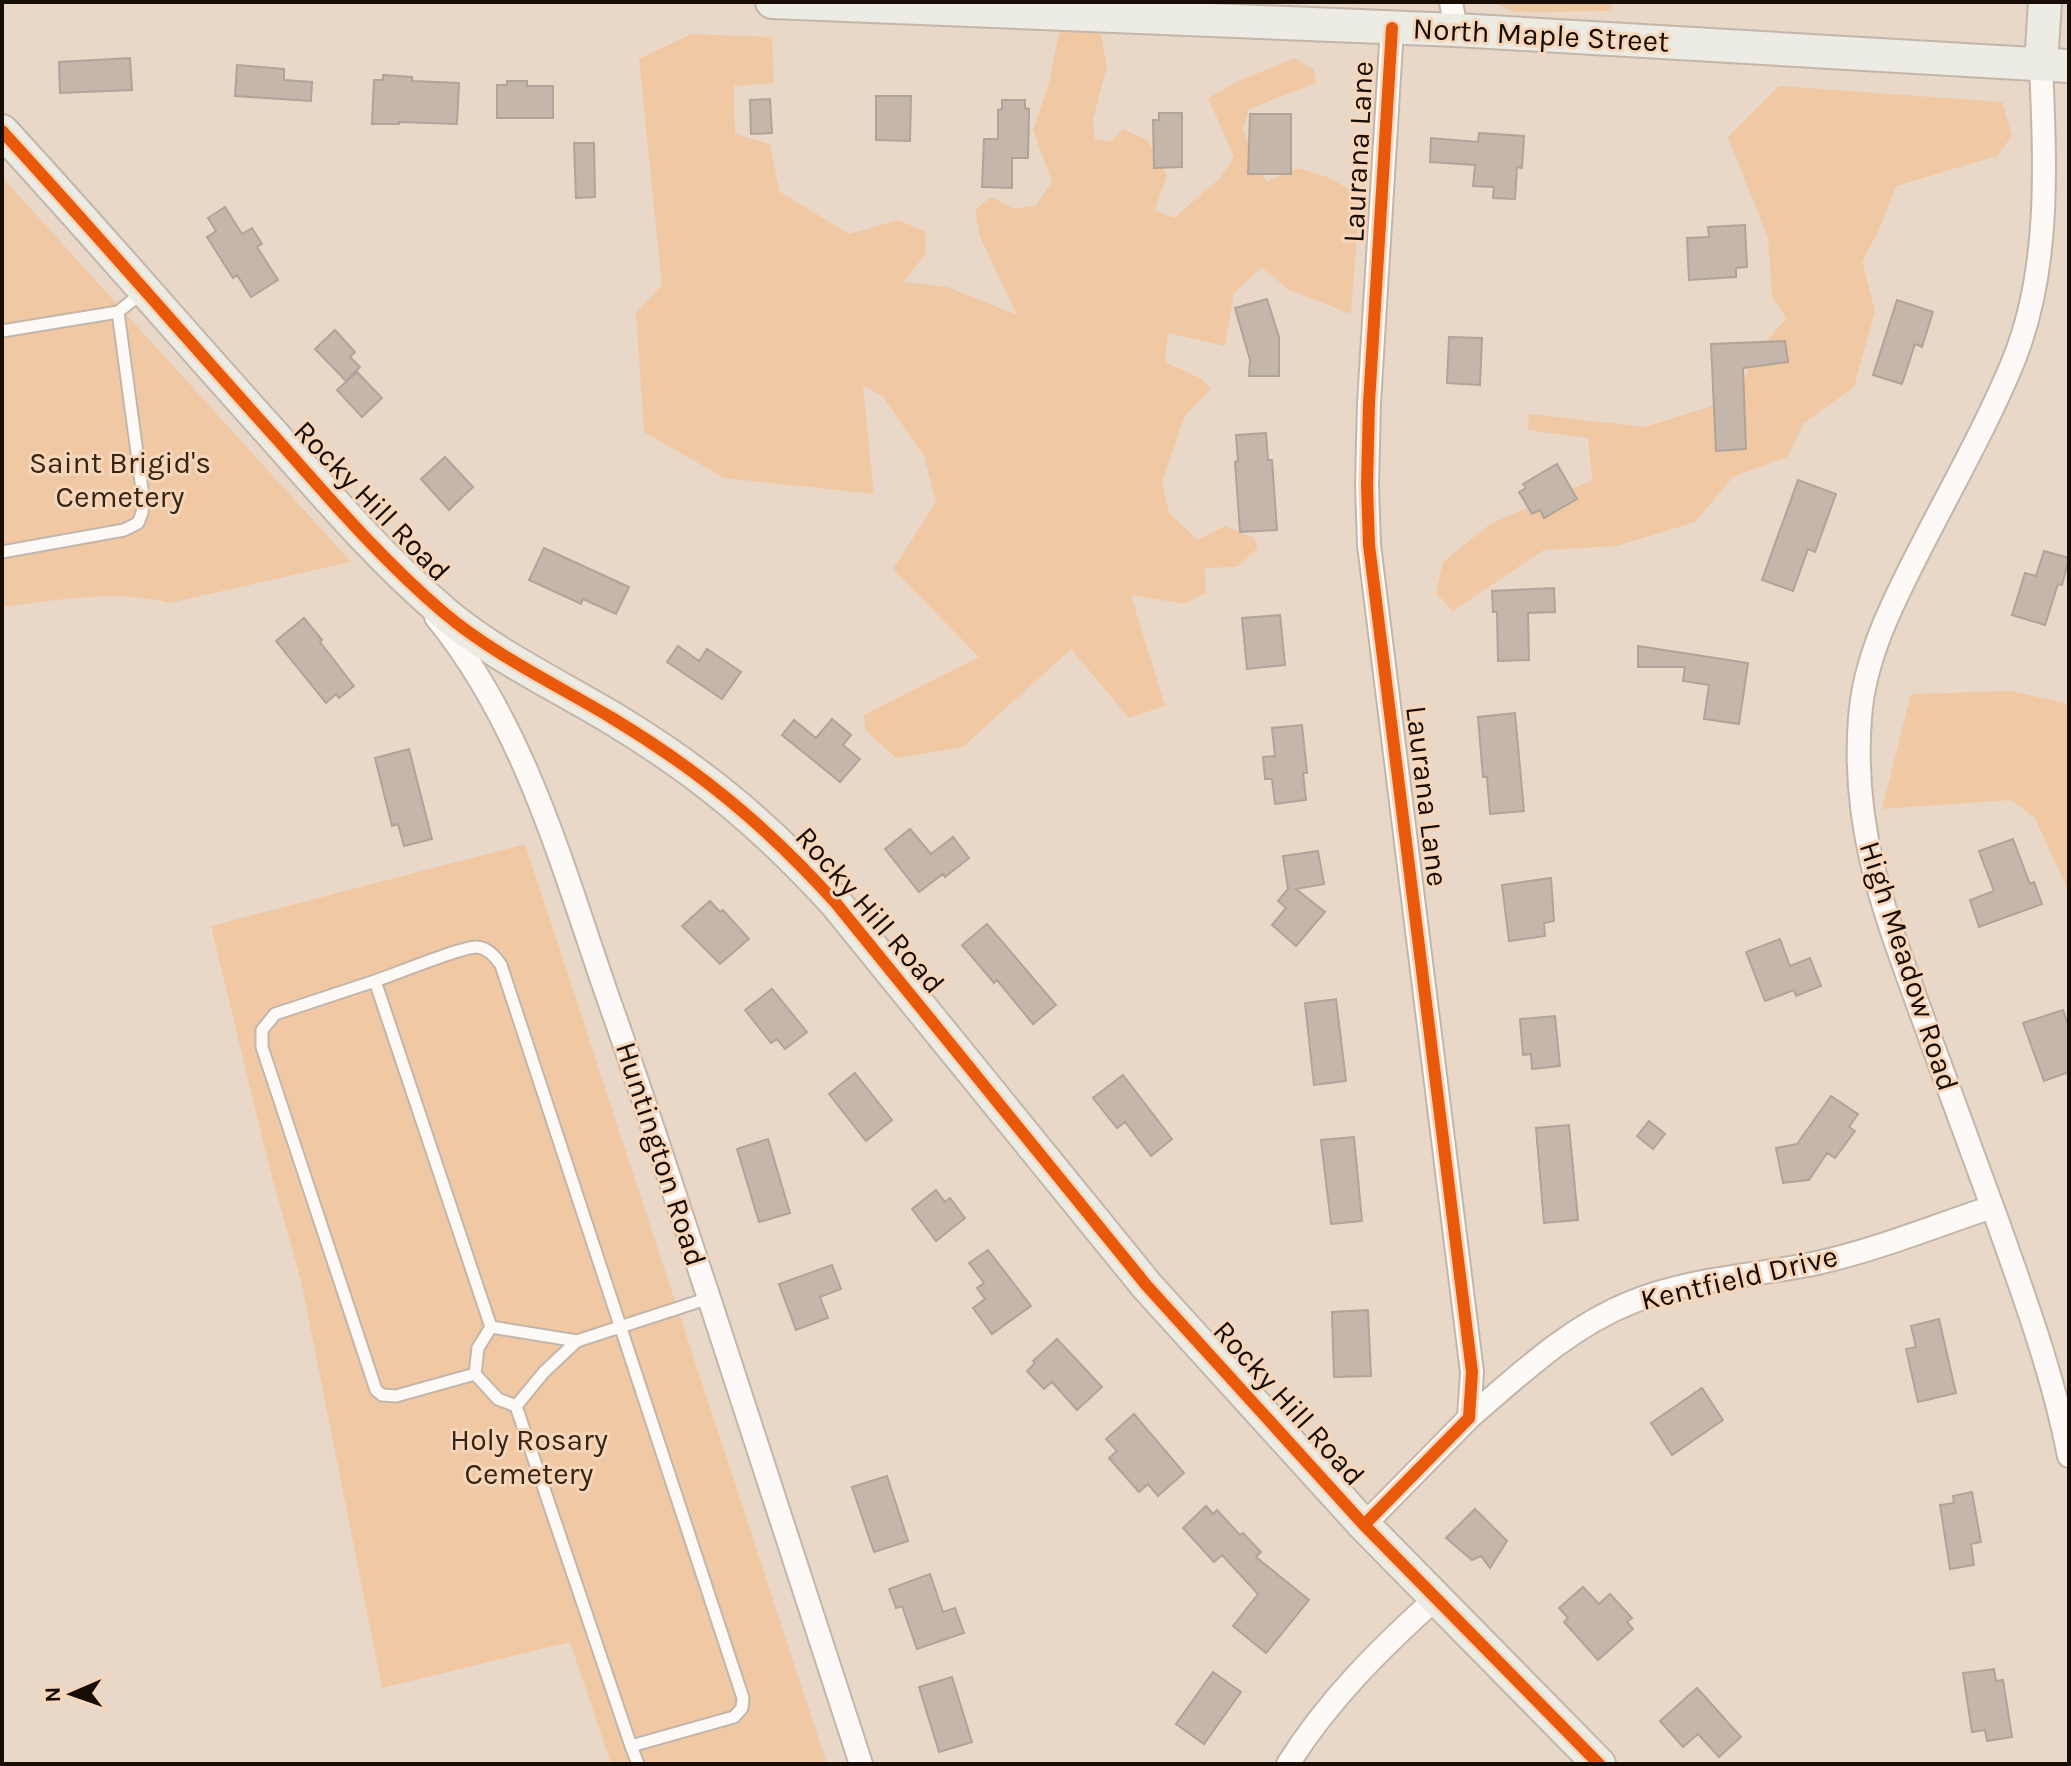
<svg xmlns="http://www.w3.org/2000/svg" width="2071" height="1766" viewBox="0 0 2071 1766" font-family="Karla,sans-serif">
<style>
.green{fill:#f0c9a4}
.building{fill:#c4b6aa;stroke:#b0a397;stroke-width:2}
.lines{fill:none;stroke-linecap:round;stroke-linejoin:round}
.lane-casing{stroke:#c3b6a9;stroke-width:15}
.street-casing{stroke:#c3b6a9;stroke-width:26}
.secondary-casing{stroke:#c3b6a9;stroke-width:36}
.lane{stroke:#fcf9f7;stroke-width:11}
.street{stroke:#fcf9f7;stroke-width:22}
.secondary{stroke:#ecebe4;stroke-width:32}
.cycleway-casing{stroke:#f6d7bb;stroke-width:17}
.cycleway{stroke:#e8590c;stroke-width:12}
.labels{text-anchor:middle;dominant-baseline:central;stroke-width:6;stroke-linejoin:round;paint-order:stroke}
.street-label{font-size:30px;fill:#170d04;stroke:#f6d7bb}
.park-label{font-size:30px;fill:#372514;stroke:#f6d7bb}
</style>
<rect width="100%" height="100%" fill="#e9d8c8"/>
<path class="green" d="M1494,2H1612V11L1512,12Z
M1079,22L1101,35L1107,66L1093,120L1095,139L1111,142L1123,129L1147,140L1167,175L1155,210L1174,218L1220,178L1234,157L1208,98L1238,81L1295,58L1314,70L1316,83L1249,109L1243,129L1255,163L1267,181L1299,168L1330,178L1360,196L1351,314L1287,289L1262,267L1234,293L1225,346L1168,333L1165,362L1202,379L1211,389L1184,417L1162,482L1169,513L1198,540L1225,526L1254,538L1258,548L1237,567L1205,568L1206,593L1184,604L1131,595L1165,706L1129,718L1071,649L963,747L896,758L866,731L864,715L979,657L893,569L936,502L924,456L883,397L863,385L874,494L724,478L644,432L636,313L662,285L639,59L691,34L772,37L774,83L734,86L735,134L770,144L779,191L849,234L898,220L925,231L926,253L904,282L947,287L1017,315L980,237L975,210L991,197L1014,209L1036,205L1052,182L1033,130L1049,83L1059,33Z
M1779,86L2002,102L2012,136L1997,156L1896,186L1879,230L1862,261L1875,311L1854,387L1804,423L1787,457L1733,477L1695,522L1617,546L1544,550L1453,611L1436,593L1443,562L1490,524L1592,480L1588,438L1528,430L1529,414L1645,427L1734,399L1755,356L1786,318L1772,296L1768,237L1728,137Z
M2,177L351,562L169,603C115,589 57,600 2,607Z
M2011,691L2069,704V893L2035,818L2011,800L1882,809L1911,694Z
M525,844L827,1764H611L570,1642L382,1688L302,1285L268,1162L211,926Z"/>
<path class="building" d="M130,58L132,90L60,93L59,62Z
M237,65L284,69V80L312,82L311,101L235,96Z
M383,75L412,77V81L459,83L457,124L399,122V124H372L374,80H383Z
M507,81H527V86H553V118H497V85H507Z
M876,96H911L910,141L876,140Z
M770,99L772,133L751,134L750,100Z
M1002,100H1025V108L1029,109L1028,158H1012V188L982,187L984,139H998V110L1002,109Z
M1159,113H1182V167L1154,168L1153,120H1159Z
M1250,114H1291V174H1248Z
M1479,133L1524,136L1522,168L1517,167L1515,199L1493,198L1494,187L1473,186L1475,165L1430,162L1431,138L1478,142Z
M574,143H594L595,197L576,198Z
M225,207L242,234L252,228L262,244L257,247L278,280L251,297L237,275L233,278L207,237L216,231L208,218Z
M1745,225L1747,267L1736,268V277L1689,280L1687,238L1709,237L1708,227Z
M1267,299L1279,337V376H1249L1250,360L1235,308Z
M1897,300L1933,312L1922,347L1915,344L1902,384L1873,375Z
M335,330L355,352L350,357L360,367L346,381L315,349Z
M1449,337L1482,338L1480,385L1447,383Z
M1785,341L1788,362L1743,368L1746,449L1716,451L1711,344Z
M357,372L382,398L362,417L337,390Z
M1266,433L1268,460H1272L1277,530L1240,532L1235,462L1238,461L1236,435Z
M445,457L473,487L449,510L421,479Z
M1557,464L1577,499L1544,518L1540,510L1532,514L1519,492L1526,488L1523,484Z
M1798,480L1836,494L1815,552L1808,549L1793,591L1762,580Z
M544,548L629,587L616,614L583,599L581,604L529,580Z
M2044,551L2069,558L2062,585L2058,584L2045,625L2012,615L2025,573L2036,576Z
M1554,588L1555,612L1528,613L1529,660L1498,661L1497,612H1493L1492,591Z
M1280,615L1285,665L1247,669L1242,618Z
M304,618L322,640L320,642L354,686L339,698L336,694L326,703L276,641Z
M678,646L699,661L707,649L741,672L722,699L667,662Z
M1638,646L1748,663L1739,724L1704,719L1709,685L1683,681L1685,667H1638Z
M1515,713L1524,811L1490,814L1487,777H1483L1478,717Z
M832,719L851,735L843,745L860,759L840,782L782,735L794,720L816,738Z
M1302,725L1307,773H1303L1306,800L1275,804L1272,779H1265L1263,757L1275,756L1272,728Z
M409,749L432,839L404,846L398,824L392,826L375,758Z
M910,829L931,854L953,837L969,858L945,877L943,874L919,892L885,849Z
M2013,839L2030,884L2034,882L2042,904L1979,927L1970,900L1994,891L1979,851Z
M1318,851L1324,884L1296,889L1325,912L1296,946L1272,925L1286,908L1278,901L1288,889L1283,856Z
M1551,878L1554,921L1544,923L1545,936L1509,941L1502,885Z
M710,901L720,912L723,910L749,939L720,964L682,926Z
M987,924L1056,1005L1033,1024L997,980L994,983L962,945Z
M1780,939L1790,966L1810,958L1821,986L1796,996L1794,990L1765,1001L1746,952Z
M772,989L807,1032L785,1049L777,1039L771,1043L745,1010Z
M1336,999L1346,1081L1314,1085L1305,1003Z
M2063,1010L2069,1028V1072L2044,1081L2023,1023Z
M1555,1016L1560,1066L1532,1069L1531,1054L1523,1055L1520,1019Z
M855,1073L892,1120L866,1141L829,1094Z
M1123,1075L1172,1139L1151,1156L1125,1122L1117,1128L1093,1098Z
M1831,1096L1858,1114L1849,1127L1855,1131L1835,1158L1827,1153L1809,1180L1783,1183L1776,1148L1797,1144Z
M1649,1121L1665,1134L1653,1149L1637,1136Z
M1569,1125L1578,1220L1544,1223L1536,1128Z
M1354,1137L1362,1221L1331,1224L1321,1140Z
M768,1139L790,1213L759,1222L737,1149Z
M936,1190L945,1202L950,1198L965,1218L936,1241L912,1209Z
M988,1250L1031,1306L992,1334L973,1308L985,1299L977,1288L984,1283L969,1263Z
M832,1265L841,1289L820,1297L828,1318L796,1330L779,1284Z
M1368,1310L1371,1376L1334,1377L1332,1312Z
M1939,1319L1956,1393L1918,1402L1906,1349L1916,1347L1911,1326Z
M1057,1339L1102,1387L1077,1410L1052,1382L1044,1389L1027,1371L1035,1363L1033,1361Z
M1702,1388L1723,1420L1672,1455L1651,1423Z
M1134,1414L1184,1473L1158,1496L1148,1484L1139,1492L1109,1458L1117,1451L1106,1439Z
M887,1476L908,1541L874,1552L852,1487Z
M1972,1492L1981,1542L1971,1544L1974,1565L1950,1569L1940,1505L1954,1503L1953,1496Z
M1206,1506L1213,1514L1217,1510L1240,1535L1243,1533L1261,1552L1256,1557L1309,1600L1266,1653L1233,1626L1258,1594L1222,1555L1214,1562L1183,1528Z
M1475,1509L1507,1541L1490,1568L1481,1556L1472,1560L1446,1538Z
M930,1574L943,1612L955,1608L964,1633L917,1649L902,1606L896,1608L889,1589Z
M1583,1587L1599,1604L1610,1594L1632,1618L1627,1622L1633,1629L1598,1660L1564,1622L1568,1618L1559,1608Z
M1994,1669L1996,1681L2003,1680L2012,1737L1987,1741L1985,1730L1972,1732L1963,1673Z
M1213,1672L1241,1692L1204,1744L1176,1724Z
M952,1677L972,1742L939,1752L919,1687Z
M1697,1688L1741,1737L1719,1757L1698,1734L1683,1747L1660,1721Z"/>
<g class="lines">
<defs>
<path id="lane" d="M2,331L118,312L144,291
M2,552L124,530L138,523L142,513L143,497L118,312
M375,981L275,1014L262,1030V1047L376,1390L382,1395L396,1396L475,1374
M491,1327L577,1341L544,1372L516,1406
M577,1341L709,1298
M631,1746L734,1717L742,1708L743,1698L501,965C495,956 488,948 477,947C463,946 393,975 375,981L491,1327L478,1348L475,1374L498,1399L516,1406L631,1746L638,1764"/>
<path id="street" d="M1451,2L1456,30
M2041,64C2045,163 2051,269 2013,362C1986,427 1950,490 1918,553C1892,604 1864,659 1860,718C1851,833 1887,918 1925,1024C1949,1088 1972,1153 1996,1217C2024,1296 2053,1374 2069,1456
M436,617C528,730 564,874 612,1009C646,1104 676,1200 708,1295C759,1451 811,1607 861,1764
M1469,1418C1520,1374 1569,1327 1632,1302C1690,1278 1756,1276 1817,1263C1876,1250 1935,1226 1992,1207
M1364,1525L1469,1418L1472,1372L1369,545L1367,485L1369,403L1392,28
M1288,1764C1328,1700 1380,1649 1435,1599"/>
<path id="secondary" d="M772,2L1456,30L2069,66
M2041,64L2045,2
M2,131C95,232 184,336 276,438C329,498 382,560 443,612C492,654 557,685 612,718C700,771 766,826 835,902L1147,1286L1364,1525L1599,1764"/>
</defs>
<use href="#lane" class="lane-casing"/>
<use href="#street" class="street-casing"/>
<use href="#secondary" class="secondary-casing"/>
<use href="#lane" class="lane"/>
<use href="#street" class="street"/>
<use href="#secondary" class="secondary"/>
<defs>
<path id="cycleway" d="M2,131C95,232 184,336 276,438C329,498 382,560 443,612C492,654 557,685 612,718C700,771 766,826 835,902L1147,1286L1364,1525L1599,1764
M1364,1525L1469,1418L1472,1372L1369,545L1367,485L1369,403L1392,28"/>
</defs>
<use href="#cycleway" class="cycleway-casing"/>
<use href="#cycleway" class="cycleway"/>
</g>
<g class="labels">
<g class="street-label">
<text transform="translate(1541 35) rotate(3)">North Maple Street</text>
<text transform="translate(1358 152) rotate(-87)">Laurana Lane</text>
<text transform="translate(372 501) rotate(46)">Rocky Hill Road</text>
<text transform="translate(1427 796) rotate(83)">Laurana Lane</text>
<text transform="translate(870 910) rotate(49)">Rocky Hill Road</text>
<text transform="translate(1909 966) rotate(72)">High Meadow Road</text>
<text transform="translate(661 1154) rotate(72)">Huntington Road</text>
<text transform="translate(1739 1278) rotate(-13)">Kentfield Drive</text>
<text transform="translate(1289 1403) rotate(48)">Rocky Hill Road</text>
</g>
<g class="park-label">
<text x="120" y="463">Saint Brigid's<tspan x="120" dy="34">Cemetery</tspan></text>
<text x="529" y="1440">Holy Rosary<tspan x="529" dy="34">Cemetery</tspan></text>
</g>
</g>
<rect width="2071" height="1766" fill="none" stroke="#170d04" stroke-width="8"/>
<g transform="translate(72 1694) rotate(268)" stroke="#f6d7bb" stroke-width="6" paint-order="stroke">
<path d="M0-6L14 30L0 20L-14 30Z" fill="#170d04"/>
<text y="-12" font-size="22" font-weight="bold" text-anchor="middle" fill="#170d04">N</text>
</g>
</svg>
